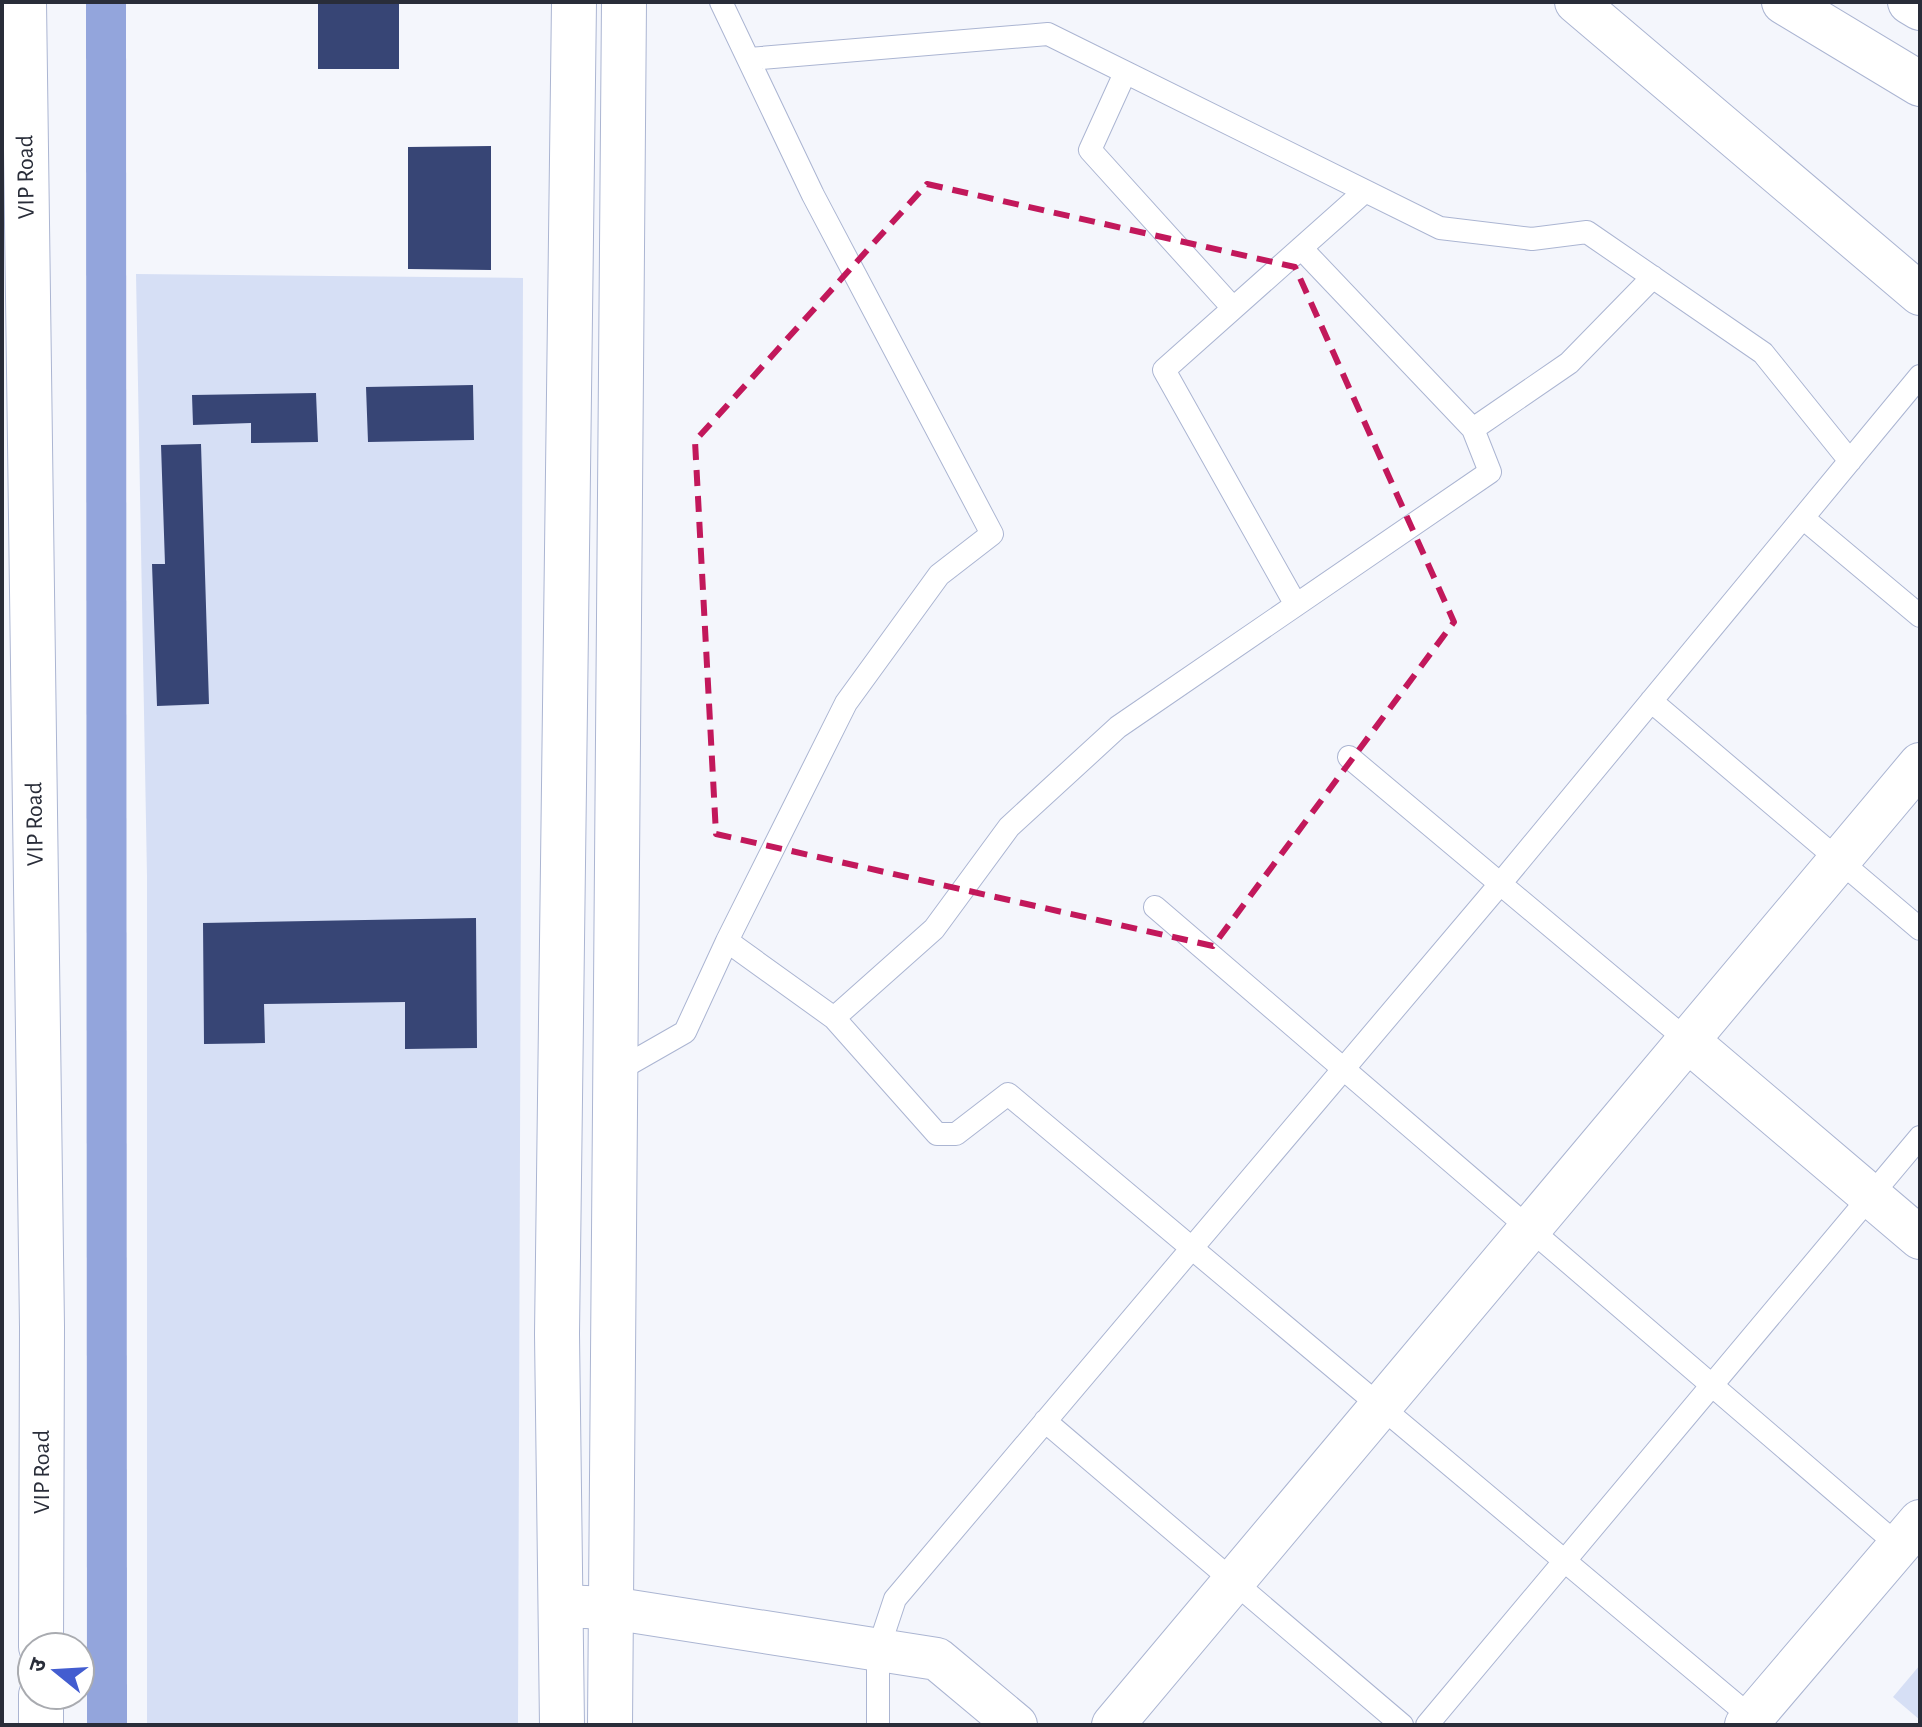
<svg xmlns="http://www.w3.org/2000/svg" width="1922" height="1727" viewBox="0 0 1922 1727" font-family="'Alegreya Sans','Noto Sans Devanagari',sans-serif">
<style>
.green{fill:#d6dff5}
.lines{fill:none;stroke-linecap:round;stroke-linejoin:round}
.canal{stroke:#93a5dc;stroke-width:40}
.building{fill:#374575}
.service-casing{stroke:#abb5d2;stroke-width:24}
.minor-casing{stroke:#abb5d2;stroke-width:44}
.tertiary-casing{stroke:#abb5d2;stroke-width:46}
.secondary-casing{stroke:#abb5d2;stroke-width:46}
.service{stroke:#fff;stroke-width:22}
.minor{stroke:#fff;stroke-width:42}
.tertiary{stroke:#fff;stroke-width:44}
.secondary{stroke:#fff;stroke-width:44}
.marked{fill:none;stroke:#c2185b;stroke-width:6;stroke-dasharray:16 10;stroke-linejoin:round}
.labels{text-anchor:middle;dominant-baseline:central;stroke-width:8;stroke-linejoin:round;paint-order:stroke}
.street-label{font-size:24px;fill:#292d39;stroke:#fff}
</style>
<rect width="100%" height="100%" fill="#f4f6fc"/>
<path class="green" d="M136,274L523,278L518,1725H147V876Z
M1920,1665V1720L1893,1697Z"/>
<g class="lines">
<path class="canal" d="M106,2L107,1725"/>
</g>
<path class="building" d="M318,2H399V69H318Z
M491,146V270L408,269V147Z
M473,385L474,440L368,442L366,387Z
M316,393L318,442L251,443V423L193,425L192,395Z
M201,444L209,704L157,706L152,564H165L161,445Z
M476,918L477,1048L405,1049V1002L264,1004L265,1043L204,1044L203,923Z"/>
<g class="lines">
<defs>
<path id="service" d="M749,59L1048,34L1440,228L1532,239L1587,232L1763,353L1850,461
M1125,73L1090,150L1233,308
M1301,248L1473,429
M1803,518L1920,616
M1296,605L1164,370L1364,192
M1651,701L1920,929
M1349,757L1688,1041
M1155,907L1899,1546
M727,941L834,1018L934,929L1009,827L1118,727L1490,472L1473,429L1569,363L1653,277
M834,1018L937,1134H956L1008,1094L1752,1718
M615,1072L685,1032L727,941L846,703L939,575L992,534L813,195L721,2
M1045,1421L1402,1725
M878,1725V1650L895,1599L1500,884L1920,376
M1427,1725L1920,1137"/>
<path id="minor" d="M1576,2L1920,294
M1688,1041L1920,1238
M560,1606L611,1608L937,1659L1016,1725
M1113,1725L1920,764
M1746,1725L1920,1521"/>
<path id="tertiary" d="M1784,2L1920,84
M1910,2L1920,8
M562,1725L557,1334L574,2
M610,1725L624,2"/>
<path id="secondary" d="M24,2L42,1327L41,1647
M41,1725V1695"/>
</defs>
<use href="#service" class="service-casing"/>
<use href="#minor" class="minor-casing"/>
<use href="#tertiary" class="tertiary-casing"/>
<use href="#secondary" class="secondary-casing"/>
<use href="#service" class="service"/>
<use href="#minor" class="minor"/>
<use href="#tertiary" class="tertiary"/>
<use href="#secondary" class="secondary"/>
</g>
<path class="marked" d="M927,184L1295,267L1454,622L1213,946L716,834L695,441Z"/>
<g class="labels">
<g class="street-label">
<text transform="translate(26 177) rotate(-91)">VIP Road</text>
<text transform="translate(35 824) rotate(-91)">VIP Road</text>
<text transform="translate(42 1472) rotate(-90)">VIP Road</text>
</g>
</g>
<rect width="1922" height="1727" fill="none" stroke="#292d39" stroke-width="8"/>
<g transform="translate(56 1671) rotate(288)"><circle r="38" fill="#ffffff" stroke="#a9abb0" stroke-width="2"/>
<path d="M0-6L14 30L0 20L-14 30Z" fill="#435dd0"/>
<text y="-12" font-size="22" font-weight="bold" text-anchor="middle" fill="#292d39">उ</text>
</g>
</svg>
